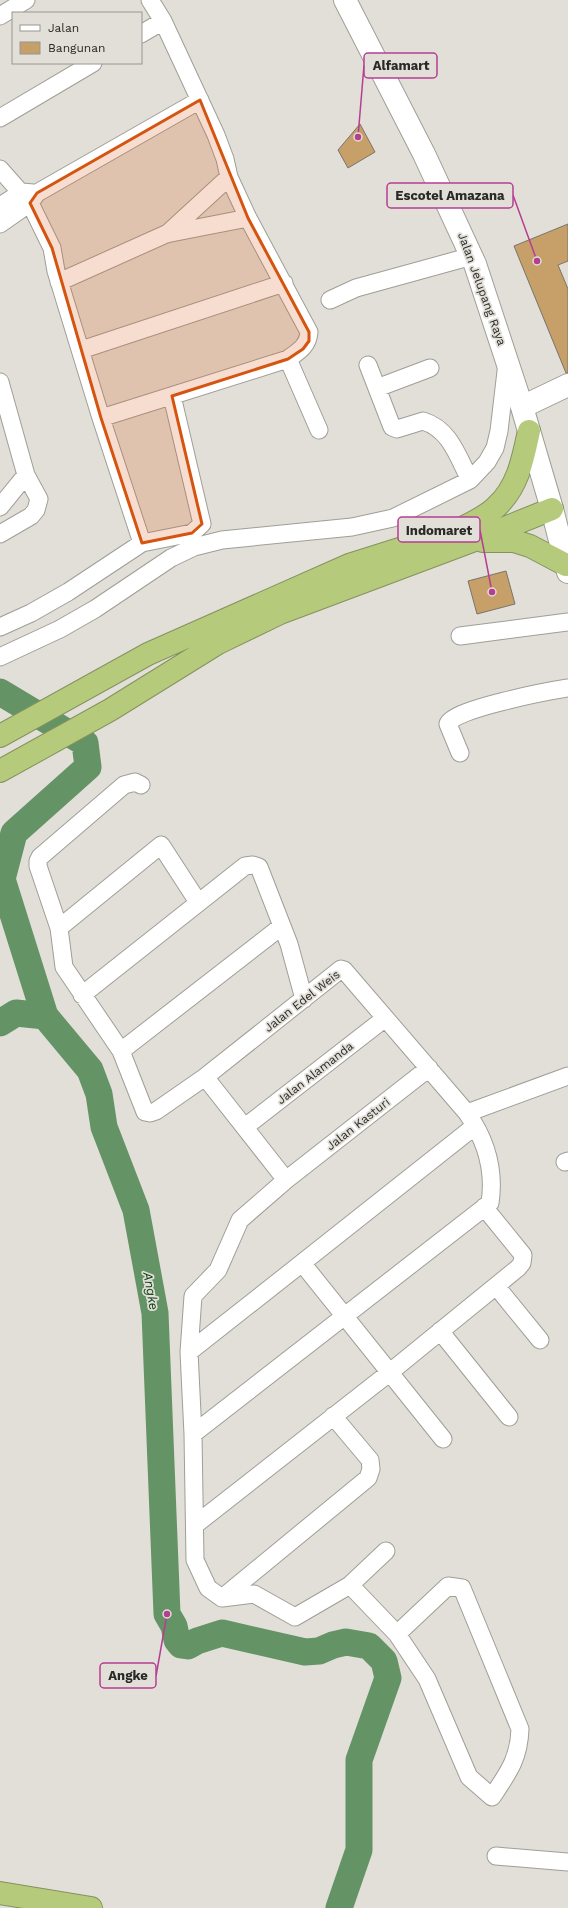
<svg xmlns="http://www.w3.org/2000/svg" width="568" height="1908" viewBox="0 0 568 1908" font-family="'Work Sans',sans-serif">
<style>
.lines{fill:none;stroke-linecap:round;stroke-linejoin:round}
.river{stroke:#649365;stroke-width:27}
.building{fill:#c79f68;stroke:#78746e}
.minor-casing{stroke:#9f9e97;stroke-width:19}
.tertiary-casing{stroke:#9f9e97;stroke-width:24}
.motorway-casing{stroke:#84925d;stroke-width:24}
.minor{stroke:#fff;stroke-width:17}
.tertiary{stroke:#fff;stroke-width:22}
.motorway{stroke:#b5cb7b;stroke-width:22}
.marked{fill:#d5540f;fill-opacity:0.2;stroke:#d5540f;stroke-width:3;stroke-linejoin:round}
.labels{text-anchor:middle;dominant-baseline:central;stroke-width:3.5;stroke-linejoin:round;paint-order:stroke}
.street-label{font-size:12px;fill:#292926;stroke:#e1dfd8}
.water-label{font-size:13px;font-style:italic;fill:#0b4112;stroke:#e1dfd8}
.leader{fill:none;stroke:#b63e92;stroke-width:1.5}
.callout-dot{fill:#b63e92;stroke:#e1dfd8;stroke-width:1.5}
.callout{fill:#e1dfd8;stroke:#b63e92;stroke-width:1.5}
.callout-label{font-size:13px;text-anchor:middle;font-weight:bold;fill:#292926}
</style>
<rect width="100%" height="100%" fill="#e1dfd8"/>
<g class="lines">
<path class="river" d="M0,692L85,743L88,767L14,833L2,879L45,1016L90,1070L99,1094L104,1127L136,1210L155,1313L167,1614L174,1626L177,1640L181,1645L188,1646L197,1641L222,1633L305,1652L319,1651L333,1645L346,1642L369,1646L384,1661L388,1678L359,1760V1850L339,1908
M0,1023L16,1013L45,1016"/>
</g>
<path class="building" d="M360,124L375,152L348,168L338,150Z
M568,224V261L558,265L568,289V373H566L514,246Z
M506,571L515,604L477,614L468,581Z"/>
<g class="lines">
<defs>
<path id="minor" d="M0,16L26,0
M141,34L163,21
M0,118L93,63
M0,169L30,203L52,248L56,271L101,418L142,543
M0,206L22,192L33,193
M0,224L30,203L37,193L200,100
M167,234L229,177
M59,282L166,234L248,218
M330,300L356,288L472,256
M81,350L284,283
M288,359L319,430
M368,365L392,427L397,429L423,421C450,429 458,457 470,480
M0,382L26,475L39,499L36,510L31,516L0,534
M377,388L430,368
M101,418L288,359C299,351 308,346 309,332L248,218L229,177L225,159L216,135L163,21L150,0
M0,507L26,475
M0,627L31,613L68,592L142,543L192,533L202,524L172,396
M460,636L568,622
M0,657L60,629L95,609L171,558L194,547L222,540L352,527L393,518L470,480L487,462L495,448L499,431L507,363
M460,753L448,724C453,709 549,691 568,688
M141,785L135,782L124,785L40,857L38,861V866L59,928L64,967L121,1051L145,1112L150,1113L156,1111L205,1077
M59,928L161,845L198,902
M82,995L245,866L253,865L259,867L289,944L304,999
M121,1051L282,926
M245,1127L384,1019
M565,1162L568,1161
M286,1180L205,1077L341,969L344,970L467,1113L568,1076
M496,1286L540,1340
M440,1331L509,1417
M189,1352L302,1263
M193,1434L490,1203C495,1170 486,1140 467,1113
M443,1439L302,1263L475,1126
M195,1525L389,1373L518,1268L522,1263L523,1255L484,1207
M350,1585L386,1551
M222,1598L368,1478L371,1469L370,1460L333,1416
M397,1634L448,1586L462,1588L520,1729C519,1759 508,1773 492,1797L469,1777L427,1679L397,1634L350,1585L295,1617L254,1594L222,1598L208,1588L195,1560L193,1434L189,1352L193,1296L218,1270L240,1220L286,1180L429,1068
M496,1856L568,1862"/>
<path id="tertiary" d="M345,0L424,154L475,264L522,407L552,509L568,572
M522,407L568,385"/>
<path id="motorway" d="M453,533C467,525 485,518 496,507C518,487 523,459 529,431
M483,541H514L530,546L566,565
M0,736L148,654L349,565L463,529
M0,771L110,710L218,643L280,613L472,541L552,509
M0,1893L91,1908"/>
</defs>
<use href="#minor" class="minor-casing"/>
<use href="#tertiary" class="tertiary-casing"/>
<use href="#motorway" class="motorway-casing"/>
<use href="#minor" class="minor"/>
<use href="#tertiary" class="tertiary"/>
<use href="#motorway" class="motorway"/>
</g>
<path class="marked" d="M200,100L248,218L309,332V341L303,349L288,359L172,396L202,524L192,533L142,543L101,418L52,248L30,203L37,193Z"/>
<g class="labels">
<g class="street-label">
<text transform="translate(482 289) rotate(70)">Jalan Jelupang Raya</text>
<text transform="translate(302 1001) rotate(-38)">Jalan Edel Weis</text>
<text transform="translate(315 1073) rotate(-38)">Jalan Alamanda</text>
<text transform="translate(358 1124) rotate(-38)">Jalan Kasturi</text>
</g>
<g class="water-label">
<text transform="translate(151 1291) rotate(80)">Angke</text>
</g>
</g>
<path class="leader" d="M358 137L364 65M537 261L513 195M492 592L480 530M167 1614L156 1676"/>
<g class="callout-dot">
<circle cx="358" cy="137" r="4"/>
<circle cx="537" cy="261" r="4"/>
<circle cx="492" cy="592" r="4"/>
<circle cx="167" cy="1614" r="4"/>
</g>
<g class="callout">
<rect x="364" y="53" width="73" height="25" rx="4"/>
<rect x="387" y="183" width="126" height="25" rx="4"/>
<rect x="398" y="517" width="82" height="25" rx="4"/>
<rect x="100" y="1663" width="56" height="25" rx="4"/>
</g>
<g class="callout-label">
<text x="401" y="70">Alfamart</text>
<text x="450" y="200">Escotel Amazana</text>
<text x="439" y="535">Indomaret</text>
<text x="128" y="1680">Angke</text>
</g>
<rect x="12" y="12" width="130" height="52" fill="#e1dfd8" stroke="#979691"/>
<rect x="20" y="25" width="20" height="6" fill="#ffffff" stroke="#979691"/>
<text x="48" y="32" font-size="12" fill="#292926">Jalan</text>
<rect x="20" y="42" width="20" height="12" fill="#c79f68" stroke="#979691"/>
<text x="48" y="52" font-size="12" fill="#292926">Bangunan</text>
</svg>
